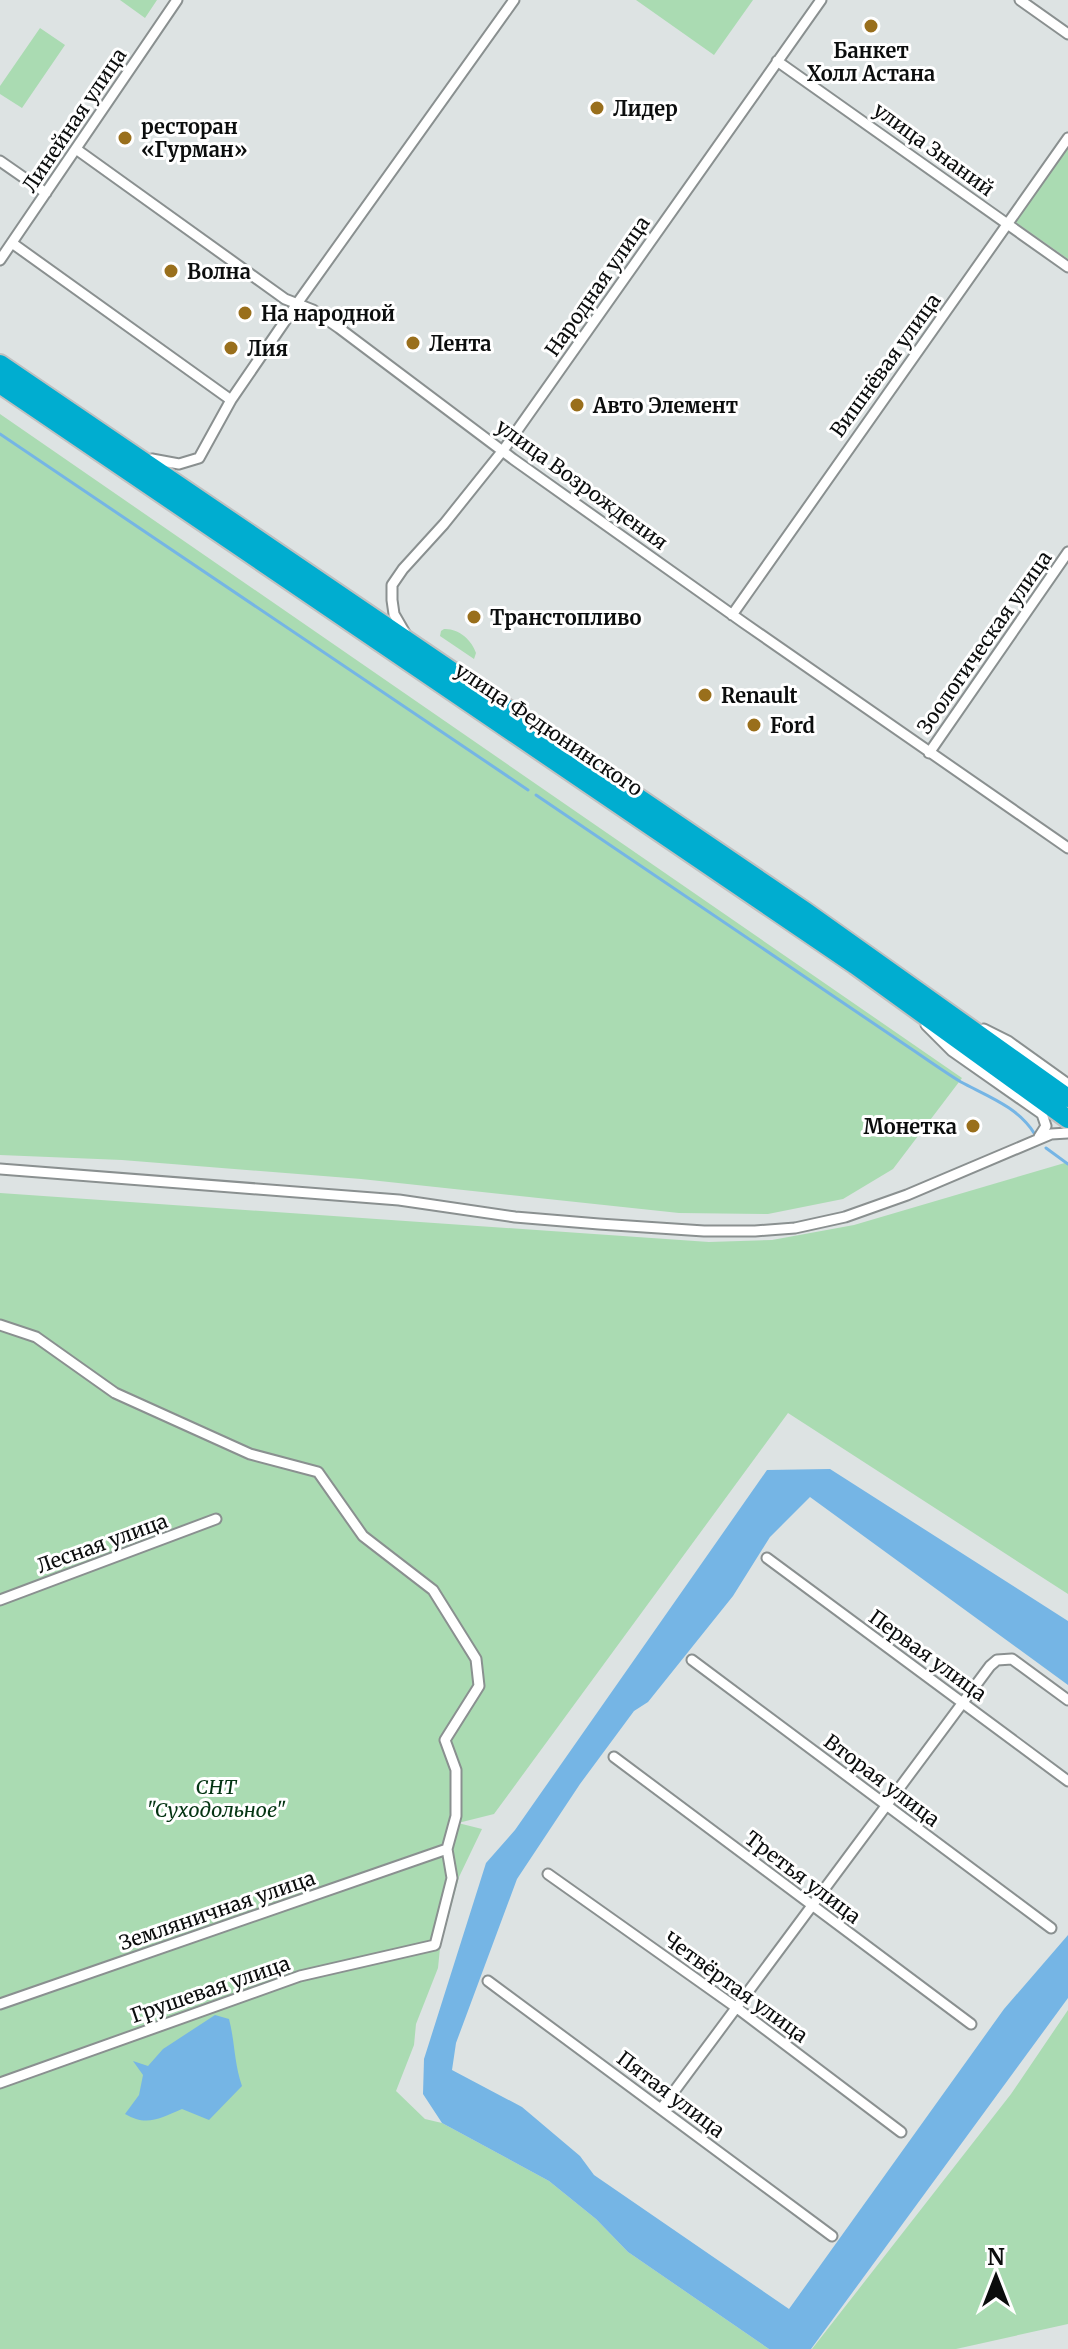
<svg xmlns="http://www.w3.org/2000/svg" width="1068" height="2349" viewBox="0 0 1068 2349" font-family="Merriweather,serif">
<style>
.green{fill:#aadbb2}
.water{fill:#75b5e5}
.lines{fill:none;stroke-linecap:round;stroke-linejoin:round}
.stream{stroke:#75b5e5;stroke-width:3}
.street-casing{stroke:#8a9090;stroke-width:13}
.highway-casing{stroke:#c0c0c0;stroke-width:22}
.street{stroke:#fff;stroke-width:9}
.highway{stroke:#00add0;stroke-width:18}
.poi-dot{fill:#996f1c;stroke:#fff;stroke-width:3}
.labels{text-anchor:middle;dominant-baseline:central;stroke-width:6;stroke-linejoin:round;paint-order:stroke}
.poi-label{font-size:20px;font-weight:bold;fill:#0b0d0d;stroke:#fff;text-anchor:start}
.street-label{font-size:20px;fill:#0b0d0d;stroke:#fff}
.park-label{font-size:20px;font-style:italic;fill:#043413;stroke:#fff}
</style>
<rect width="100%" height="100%" fill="#dde3e3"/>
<path class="green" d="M120,0H157L145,18Z
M636,0H753L714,55Z
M40,28L65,45L22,108L0,94V86Z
M1068,145V259L1014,221Z
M0,414L962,1078L893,1169L843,1199L768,1214L679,1213L361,1179L122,1160L0,1155Z
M444,629C458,628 472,640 476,653L474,659L440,636L441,631Z
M1068,1162V1594L788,1413L494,1814L458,1823L482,1829L459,1877L440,1948L438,1968L416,2024L414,2045L396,2091L425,2119L442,2123L549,2181L596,2219L628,2252L769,2349H0V1193L709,1242L772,1240L854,1225Z
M1068,2010V2324L956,2349H812L1011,2094Z"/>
<path class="water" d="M830,1469L1068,1621V1685L810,1497L770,1537L733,1596L648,1702L634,1711L580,1784L517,1879L456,2043L452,2070L522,2107L580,2156L594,2175L789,2309L1004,2009L1068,1935V1998L811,2349H769L628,2252L596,2219L549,2181L442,2123L423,2094L424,2059L486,1863L515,1830L767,1470Z
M215,2015L229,2019C235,2042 234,2063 242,2086L209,2120L182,2109C160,2118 147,2127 125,2114L139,2095L143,2075L133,2061L148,2066L163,2049Z"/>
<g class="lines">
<path class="stream" d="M0,434L528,790
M536,795L907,1046C925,1058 943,1071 961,1082C987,1096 1018,1107 1034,1133
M1046,1148L1068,1164"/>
<defs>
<path id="street" d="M1020,0L1068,34
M777,61L1068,267
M76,149L285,299L313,310L339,328L513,459L744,623L1068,848
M0,161L46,193
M12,243L231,400
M0,260L177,0
M152,459L179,464L199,458L231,400L296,305L514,0
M732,615L1068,138
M405,633L394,614L392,600V585L403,569L444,524L504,449L821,0
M929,753L1068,552
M926,1025L952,1051L1042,1114L1046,1126L1039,1137
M984,1029L1008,1041L1068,1084
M0,1169L399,1200L515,1217L599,1224L704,1231H755L795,1228L845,1217L907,1195L1051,1134L1068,1133
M0,1325L36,1337L115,1393L250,1454L318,1472L363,1536L433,1590L476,1659L479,1686L445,1740L456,1770V1816L447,1849L452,1878L435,1945L300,1976L0,2083
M767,1558L1068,1781
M0,1600L216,1519
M692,1660L1051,1928
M614,1757L971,2024
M548,1874L737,2008L901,2132
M488,1981L832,2236
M0,2004L447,1849
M661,2109L990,1666L997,1660L1012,1659L1068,1700"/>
<path id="highway" d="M0,364L805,911L1068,1098
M0,384L855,965L1068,1119"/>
</defs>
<use href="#street" class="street-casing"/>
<use href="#highway" class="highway-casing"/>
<use href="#street" class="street"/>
<use href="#highway" class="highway"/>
</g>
<g class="poi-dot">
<circle cx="871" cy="26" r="8"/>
<circle cx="597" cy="108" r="8"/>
<circle cx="125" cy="138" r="8"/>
<circle cx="171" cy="271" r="8"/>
<circle cx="245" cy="313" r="8"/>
<circle cx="413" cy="343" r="8"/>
<circle cx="231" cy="348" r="8"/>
<circle cx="577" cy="405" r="8"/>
<circle cx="474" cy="617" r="8"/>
<circle cx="705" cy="695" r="8"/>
<circle cx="754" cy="725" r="8"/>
<circle cx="973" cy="1126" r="8"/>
</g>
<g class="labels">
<g class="poi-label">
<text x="871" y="50" text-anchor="middle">Банкет<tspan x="871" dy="23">Холл Астана</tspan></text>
<text x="613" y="108">Лидер</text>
<text x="141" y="126">ресторан<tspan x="141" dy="23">«Гурман»</tspan></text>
<text x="187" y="271">Волна</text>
<text x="261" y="313">На народной</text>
<text x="429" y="343">Лента</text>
<text x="247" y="348">Лия</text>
<text x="593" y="405">Авто Элемент</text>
<text x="490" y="617">Транстопливо</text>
<text x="721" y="695">Renault</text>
<text x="770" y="725">Ford</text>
<text x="957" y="1126" text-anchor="end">Монетка</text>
</g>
<g class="street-label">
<text transform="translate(74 120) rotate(-56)">Линейная улица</text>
<text transform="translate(934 149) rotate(36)">улица Знаний</text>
<text transform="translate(597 286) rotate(-55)">Народная улица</text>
<text transform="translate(885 365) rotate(-54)">Вишнёвая улица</text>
<text transform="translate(582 484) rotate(36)">улица Возрождения</text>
<text transform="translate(984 642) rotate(-55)">Зоологическая улица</text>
<text transform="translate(549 729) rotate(34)">улица Федюнинского</text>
<text transform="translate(102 1543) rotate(-20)">Лесная улица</text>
<text transform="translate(928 1655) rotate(36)">Первая улица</text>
<text transform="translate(882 1780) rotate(37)">Вторая улица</text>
<text transform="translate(803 1877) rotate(37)">Третья улица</text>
<text transform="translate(217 1910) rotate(-19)">Земляничная улица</text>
<text transform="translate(736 1987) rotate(36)">Четвёртая улица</text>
<text transform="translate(210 1989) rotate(-19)">Грушевая улица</text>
<text transform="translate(671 2094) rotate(37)">Пятая улица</text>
</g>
<g class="park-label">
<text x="216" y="1786">СНТ<tspan x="216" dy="23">"Суходольное"</tspan></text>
</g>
</g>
<g transform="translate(996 2277)" stroke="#ffffff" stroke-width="6" paint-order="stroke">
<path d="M0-6L14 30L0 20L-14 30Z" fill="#0b0d0d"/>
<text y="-12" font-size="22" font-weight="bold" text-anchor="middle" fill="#0b0d0d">N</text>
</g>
</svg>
